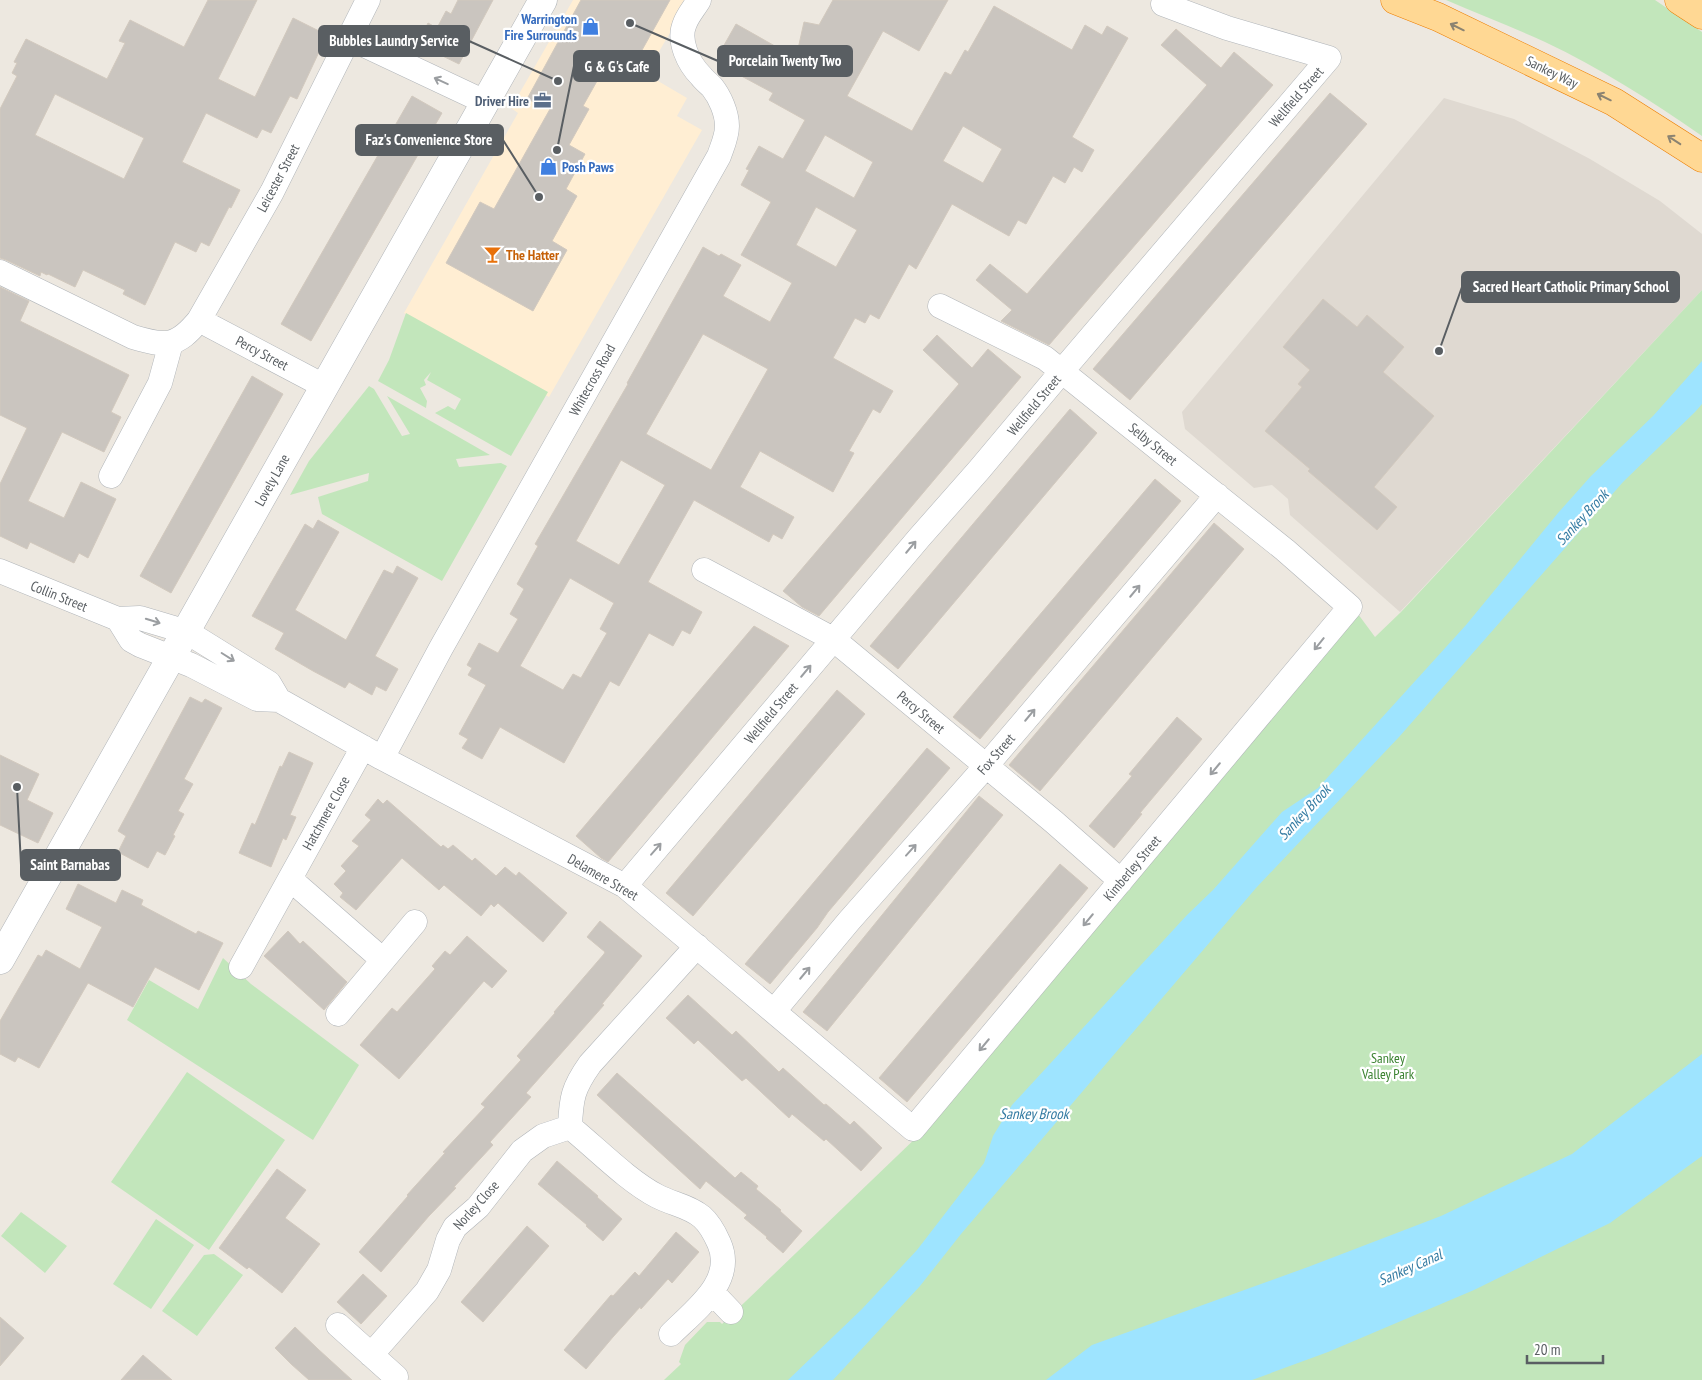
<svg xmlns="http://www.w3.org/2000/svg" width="1702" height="1380" viewBox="0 0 1702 1380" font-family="'PT Sans Narrow',sans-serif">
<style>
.commercial{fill:#ffeed3}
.education{fill:#dfd9d1}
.green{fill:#c2e6bb}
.water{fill:#9ee4ff}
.building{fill:#cac5bf;stroke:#d2c9be;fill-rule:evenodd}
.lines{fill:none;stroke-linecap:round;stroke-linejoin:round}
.minor-casing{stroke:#b1b5b9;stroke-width:25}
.tertiary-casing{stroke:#b1b5b9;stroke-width:29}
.trunk-casing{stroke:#ed7e00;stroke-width:29}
.minor{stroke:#fff;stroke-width:24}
.tertiary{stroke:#fff;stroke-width:28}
.trunk{stroke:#ffd894;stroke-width:28}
.oneway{stroke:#8b8371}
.oneway2{stroke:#9b9ea1}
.labels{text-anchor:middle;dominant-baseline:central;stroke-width:4.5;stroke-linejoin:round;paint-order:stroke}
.shop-label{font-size:14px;font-weight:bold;fill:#366cbe;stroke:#fff;text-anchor:end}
.street-label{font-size:14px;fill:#595e62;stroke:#fff}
.service-label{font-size:14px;font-weight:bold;fill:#4e5e75;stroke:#fff;text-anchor:end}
.food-label{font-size:14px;font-weight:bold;fill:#c56008;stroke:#fff;text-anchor:start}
.park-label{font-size:14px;fill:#3a8230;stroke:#fff}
.water-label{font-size:15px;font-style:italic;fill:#347ba2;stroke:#fff}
.leader{fill:none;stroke:#595e62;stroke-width:2}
.callout-dot{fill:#595e62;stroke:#fff;stroke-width:2}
.callout{fill:#595e62;stroke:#595e62;stroke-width:2}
.callout-label{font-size:15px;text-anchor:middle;font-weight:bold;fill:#fff}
</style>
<rect width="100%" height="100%" fill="#ede8e0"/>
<path class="commercial" d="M573,0H689L646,74L687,98L677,116L702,130L549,397L404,313L518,113L511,108Z"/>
<path class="education" d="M1444,98L1514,119L1590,159L1660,201L1702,234V290L1400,612L1290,515L1288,499L1272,485L1254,488L1185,429L1182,412Z"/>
<path class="green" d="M1446,0H1655L1702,32V136C1652,101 1600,68 1545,42C1512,27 1479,14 1446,0Z
M1702,290V1380H664L681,1364L679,1362L685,1345L707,1322H720L722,1324L921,1133L1358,614L1375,637L1401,612Z
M406,313L548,392L511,456L435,413L448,406L455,410L461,399L427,380L431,372L424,380L426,385L420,388L427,401L426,408L378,381L389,360Z
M369,386L374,389L402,436L410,434L387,396L490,455L456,459L459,467L501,463L507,466L442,581L322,514L318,497L368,481L369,473L290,495L309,461Z
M223,958L251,984L359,1065L313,1140L127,1020L149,980L198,1009Z
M187,1072L285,1140L209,1250L111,1182Z
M21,1212L67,1246L45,1273L1,1236Z
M156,1219L194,1245L151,1309L113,1284Z
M214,1254L243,1275L197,1336L162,1311L204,1255Z"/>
<path class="water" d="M1702,361V404L1695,412L1623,482L1399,737L1256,888L961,1234L920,1286L833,1380H788L862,1309L917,1250L984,1163L993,1136L1012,1105L1187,915L1213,890L1282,812L1318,788L1466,625L1558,513L1591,476L1653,416Z
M1702,1054V1156L1610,1223L1474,1290L1328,1352L1252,1380H1046L1092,1345L1308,1267L1441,1216L1572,1154Z"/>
<path class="building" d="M208,0H257L218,79L255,97L293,18L327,35L297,99L290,96L271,133L262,129L257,138L206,113L182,162L240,190L231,208L229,207L209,246L201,242L196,252L175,242L145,305L123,294L125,290L83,270L75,287L48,274L47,275L41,272L40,276L6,260L0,258V109L17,76L12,73L17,63L14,62L26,39L107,79L125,43L119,41L130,20L184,47ZM55,94L144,138L124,179L35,135Z
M458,0H493L459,64L418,44L428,23L437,28L446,11L451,14Z
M581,0H670L627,77L606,65L583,106L589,109L569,145L585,154L566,189L577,196L552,241L567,250L533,311L446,263L480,202L494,209L550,109L527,99Z
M833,0H948L919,51L883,31L847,96L912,131L945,72L951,75L965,50L968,52L994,6L1072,50L1085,25L1102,35L1107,26L1128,38L1072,137L1094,150L1082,172L1074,167L1065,183L1053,176L1026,224L1018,220L1009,236L952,204L916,269L909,264L879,319L870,314L865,323L855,318L833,358L893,391L880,413L873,409L849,451L854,453L833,492L760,451L740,487L794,517L782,539L773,534L769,542L694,500L648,582L702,612L690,634L682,630L673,646L649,633L619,686L610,681L564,763L500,727L482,759L462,748L468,739L459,734L486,685L468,675L472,668L467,665L479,643L498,653L518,619L510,614L524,589L517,584L538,546L535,544L628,384L627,383L703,247L719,256L721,254L741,265L723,296L770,322L792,283L741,255L771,202L741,185L749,170L746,169L759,146L783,159L805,120L769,100L773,93L719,64L727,48L723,47L736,24L796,58L804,22L819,25ZM963,126L1002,149L983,183L943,161ZM825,135L873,162L854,198L805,171ZM816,207L857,230L836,267L796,245ZM703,334L768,369L711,470L646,434ZM621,460L665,485L619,565L576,541ZM570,578L614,603L600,629L607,633L581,678L573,674L563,690L520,666Z
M1176,29L1221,68L1234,52L1273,85L1049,345L1001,321L1012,310L976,280L990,264L1027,294L1207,85L1161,45Z
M1330,93L1367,124L1130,400L1093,369Z
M412,96L442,113L311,341L281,324Z
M0,287L29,301L20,321L129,375L111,412L121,417L104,452L62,432L28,501L64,518L81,482L116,499L88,558L79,553L74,563L30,542L27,549L0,536V484L27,428L0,415Z
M1323,299L1357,327L1367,315L1404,347L1383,372L1434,416L1374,487L1397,507L1377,530L1308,471L1310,469L1265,431L1302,387L1298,384L1310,370L1283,347Z
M937,335L972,368L988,349L1021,377L819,616L802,607L783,591L959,384L923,350Z
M252,376L283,394L171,593L140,576Z
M1070,409L1097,433L898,669L870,646Z
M1155,479L1181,501L980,739L953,717Z
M318,520L339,532L295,610L346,640L384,570L393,574L397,566L418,578L375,656L398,669L386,691L376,686L372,695L349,682L345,688L313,671L275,649L284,633L252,616L305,524L313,529Z
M1214,523L1244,549L1040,791L1009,765Z
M754,626L789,646L608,862L601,858L576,836Z
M837,690L865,714L693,916L666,893Z
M190,697L202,703L205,699L222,708L184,779L193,784L178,811L184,814L173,835L175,836L165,855L157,851L148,868L118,852L126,836L118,831Z
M1177,717L1202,739L1140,813L1142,814L1114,848L1089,826L1132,776L1129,774Z
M927,748L950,768L828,912L817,928L770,984L745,964Z
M289,752L313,763L290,815L296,817L286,840L283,838L271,867L239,853L252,823L255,825L280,766L282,767Z
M0,755L39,774L27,800L53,813L38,843L0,825Z
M979,796L1003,815L827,1031L803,1012Z
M378,799L383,804L387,800L441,847L443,845L448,849L453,845L472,861L475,858L496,876L505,867L516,876L519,872L567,913L543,942L498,903L494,907L491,904L481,916L444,885L439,890L402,858L356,910L340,897L343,893L334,884L346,871L341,866L359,846L352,841L371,820L365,815Z
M1060,864L1088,888L907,1102L879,1078Z
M78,884L116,903L122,890L143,900L141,905L196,934L198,931L223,943L199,990L155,967L133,1007L88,983L39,1068L18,1057L15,1062L0,1054V1021L38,955L42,957L46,950L80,969L102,927L66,909Z
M600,921L642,956L602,1004L604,1005L526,1093L531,1097L490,1142L493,1145L454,1187L456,1188L429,1216L381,1272L359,1252L408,1196L407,1195L445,1153L443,1152L485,1107L481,1104L521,1060L517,1056L555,1013L554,1012L604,954L605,952L587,937Z
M288,931L300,944L303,941L347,982L324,1010L264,956Z
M467,936L507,971L492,988L484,981L399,1079L360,1045L392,1008L397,1012L435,969L432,966L445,951L450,955Z
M688,995L732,1035L736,1031L779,1072L783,1068L824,1105L826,1104L850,1125L854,1121L882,1148L861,1171L826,1139L824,1141L792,1114L789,1118L746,1078L742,1081L698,1040L694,1044L666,1018Z
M617,1073L735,1178L741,1172L758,1186L756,1189L781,1210L780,1211L802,1231L783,1253L766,1238L767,1237L744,1218L747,1215L706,1181L700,1189L597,1095Z
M557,1161L598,1196L597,1197L622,1219L603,1241L586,1226L587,1225L538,1184Z
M277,1169L306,1190L285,1218L320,1244L282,1293L249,1267L247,1269L219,1248Z
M527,1226L549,1246L483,1322L461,1302Z
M676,1232L699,1252L672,1283L668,1279L641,1309L640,1307L613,1337L586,1369L564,1350L611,1295L613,1296L635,1272L639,1276Z
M363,1274L387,1296L361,1324L337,1302Z
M0,1317L24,1338L0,1366Z
M295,1327L318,1349L352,1380H309L291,1364L275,1348Z
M143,1355L172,1380H121Z"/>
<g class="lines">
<defs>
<path id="minor" d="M349,38L485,102
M0,272L133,337C166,347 177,347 199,320L272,192L368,0
M199,320L324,386
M111,476L160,383L171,343
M704,570L833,639L1054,822L1121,881
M0,571L118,619L140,618L187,632L269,683L279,700
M118,619L131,640L140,645L191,665L257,699L279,700L382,758L625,886L913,1129L1350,607L1285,550L1045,358L940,306
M382,758L441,648L719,156C722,147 727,137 727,126C727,113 720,97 712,87C708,83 704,80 701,76C689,64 677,41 685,23C688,15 695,7 699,0
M290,879L383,960
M625,886L919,538L979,470L1062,371L1329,58L1227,28L1163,4
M241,967L363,747
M774,1011L849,921L986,766L1217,495
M338,1014L415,922
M570,1127C596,1148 628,1181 657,1196C672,1204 689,1206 702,1217C710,1224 715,1234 719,1243C736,1281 695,1310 671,1334
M712,1292L731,1312
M338,1325L396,1377
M371,1355L427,1291L439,1270L448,1240L455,1227L478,1207L522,1151L543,1136L570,1127C571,1098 573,1088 590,1064L697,946"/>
<path id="tertiary" d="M0,960L543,0"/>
<path id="trunk" d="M1395,0L1438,17L1614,102L1702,158
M1679,0L1702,15"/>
</defs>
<use href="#minor" class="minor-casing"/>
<use href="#tertiary" class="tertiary-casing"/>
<use href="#trunk" class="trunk-casing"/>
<use href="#minor" class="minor"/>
<use href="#tertiary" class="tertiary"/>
<use href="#trunk" class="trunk"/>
</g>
<defs><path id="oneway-shaft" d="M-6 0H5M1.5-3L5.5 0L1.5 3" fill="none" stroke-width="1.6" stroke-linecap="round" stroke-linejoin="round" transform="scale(1.25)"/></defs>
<g class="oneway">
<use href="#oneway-shaft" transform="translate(1457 27) rotate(-154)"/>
<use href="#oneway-shaft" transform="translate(1604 97) rotate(-154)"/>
<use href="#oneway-shaft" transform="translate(1674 140) rotate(-147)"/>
</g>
<g class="oneway2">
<use href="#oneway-shaft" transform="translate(441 81) rotate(-155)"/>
<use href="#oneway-shaft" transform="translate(911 547) rotate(-50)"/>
<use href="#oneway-shaft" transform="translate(1135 591) rotate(-50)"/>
<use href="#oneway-shaft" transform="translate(153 621) rotate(17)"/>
<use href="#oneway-shaft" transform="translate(1319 644) rotate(129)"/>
<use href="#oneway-shaft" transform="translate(228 657) rotate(32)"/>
<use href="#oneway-shaft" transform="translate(806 671) rotate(-50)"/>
<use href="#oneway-shaft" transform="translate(1030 715) rotate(-50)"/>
<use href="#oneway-shaft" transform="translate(1215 769) rotate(130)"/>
<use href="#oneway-shaft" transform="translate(656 849) rotate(-49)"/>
<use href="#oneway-shaft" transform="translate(911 850) rotate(-48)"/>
<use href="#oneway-shaft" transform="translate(1088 920) rotate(130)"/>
<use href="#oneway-shaft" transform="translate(805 973) rotate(-50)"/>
<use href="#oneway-shaft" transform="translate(984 1045) rotate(130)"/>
</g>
<defs>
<symbol id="shop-bare" viewBox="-9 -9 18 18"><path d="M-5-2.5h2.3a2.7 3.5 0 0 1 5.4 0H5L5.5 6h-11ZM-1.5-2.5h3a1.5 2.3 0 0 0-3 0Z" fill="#3f7fe0" stroke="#fff" stroke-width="2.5" paint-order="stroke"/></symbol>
<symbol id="office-bare" viewBox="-9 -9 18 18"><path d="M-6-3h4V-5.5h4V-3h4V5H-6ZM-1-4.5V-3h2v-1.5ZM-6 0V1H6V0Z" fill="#5c6f8a" stroke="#fff" stroke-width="2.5" paint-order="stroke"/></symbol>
<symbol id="bar-bare" viewBox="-9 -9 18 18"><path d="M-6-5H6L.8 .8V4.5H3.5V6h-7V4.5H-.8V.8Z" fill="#e8710a" stroke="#fff" stroke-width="2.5" paint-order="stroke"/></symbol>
</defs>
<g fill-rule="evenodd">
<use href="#shop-bare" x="578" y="14" width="25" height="25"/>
<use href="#office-bare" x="530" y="88" width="25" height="25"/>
<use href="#shop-bare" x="536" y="154" width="25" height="25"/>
<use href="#bar-bare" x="480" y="242" width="25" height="25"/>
</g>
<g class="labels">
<g class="shop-label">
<text x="577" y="19">Warrington<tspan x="577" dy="16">Fire Surrounds</tspan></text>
<text x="562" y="167" text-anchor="start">Posh Paws</text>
</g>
<g class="street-label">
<text transform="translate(1552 72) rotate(26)">Sankey Way</text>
<text transform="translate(1296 97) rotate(-49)">Wellfield Street</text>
<text transform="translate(278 178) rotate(-62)">Leicester Street</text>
<text transform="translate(262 353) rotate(28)">Percy Street</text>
<text transform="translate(592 380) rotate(-61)">Whitecross Road</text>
<text transform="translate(1034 405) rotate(-50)">Wellfield Street</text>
<text transform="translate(1153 444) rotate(39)">Selby Street</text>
<text transform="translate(272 480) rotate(-61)">Lovely Lane</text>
<text transform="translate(59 596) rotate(22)">Collin Street</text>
<text transform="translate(921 712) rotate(40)">Percy Street</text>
<text transform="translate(771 713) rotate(-50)">Wellfield Street</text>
<text transform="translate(996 754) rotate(-49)">Fox Street</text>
<text transform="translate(326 813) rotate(-61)">Hatchmere Close</text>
<text transform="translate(1132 868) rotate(-50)">Kimberley Street</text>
<text transform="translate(603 877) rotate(30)">Delamere Street</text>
<text transform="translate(476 1205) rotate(-48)">Norley Close</text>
</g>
<g class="service-label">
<text x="529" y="101">Driver Hire</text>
</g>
<g class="food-label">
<text x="506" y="255">The Hatter</text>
</g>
<g class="park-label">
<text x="1388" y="1058">Sankey<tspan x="1388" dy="16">Valley Park</tspan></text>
</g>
<g class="water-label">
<text transform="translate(1582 517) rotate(-47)">Sankey Brook</text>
<text transform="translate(1304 812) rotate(-47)">Sankey Brook</text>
<text x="1034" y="1113">Sankey Brook</text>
<text transform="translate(1410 1267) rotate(-24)">Sankey Canal</text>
</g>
</g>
<path class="leader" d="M558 81L469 41M630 23L718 61M557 150L574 66M539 197L503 140M1439 351L1462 287M17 787L21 865"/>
<g class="callout-dot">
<circle cx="558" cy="81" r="5"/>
<circle cx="630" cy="23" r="5"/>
<circle cx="557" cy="150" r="5"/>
<circle cx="539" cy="197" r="5"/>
<circle cx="1439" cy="351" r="5"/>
<circle cx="17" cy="787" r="5"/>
</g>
<g class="callout">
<rect x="319" y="26" width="150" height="30" rx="5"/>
<rect x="718" y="46" width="134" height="30" rx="5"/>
<rect x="574" y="51" width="85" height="30" rx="5"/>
<rect x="356" y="125" width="147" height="30" rx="5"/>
<rect x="1462" y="272" width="217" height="30" rx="5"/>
<rect x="21" y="850" width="99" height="30" rx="5"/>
</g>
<g class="callout-label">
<text x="394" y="46">Bubbles Laundry Service</text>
<text x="785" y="66">Porcelain Twenty Two</text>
<text x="617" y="72">G &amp; G's Cafe</text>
<text x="429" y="145">Faz's Convenience Store</text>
<text x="1571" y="292">Sacred Heart Catholic Primary School</text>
<text x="70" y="870">Saint Barnabas</text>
</g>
<path d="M1527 1355v8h76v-8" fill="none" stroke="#595e62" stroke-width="2.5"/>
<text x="1534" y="1355" font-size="15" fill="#595e62" stroke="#ffffff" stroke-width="4" paint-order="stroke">20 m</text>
</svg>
